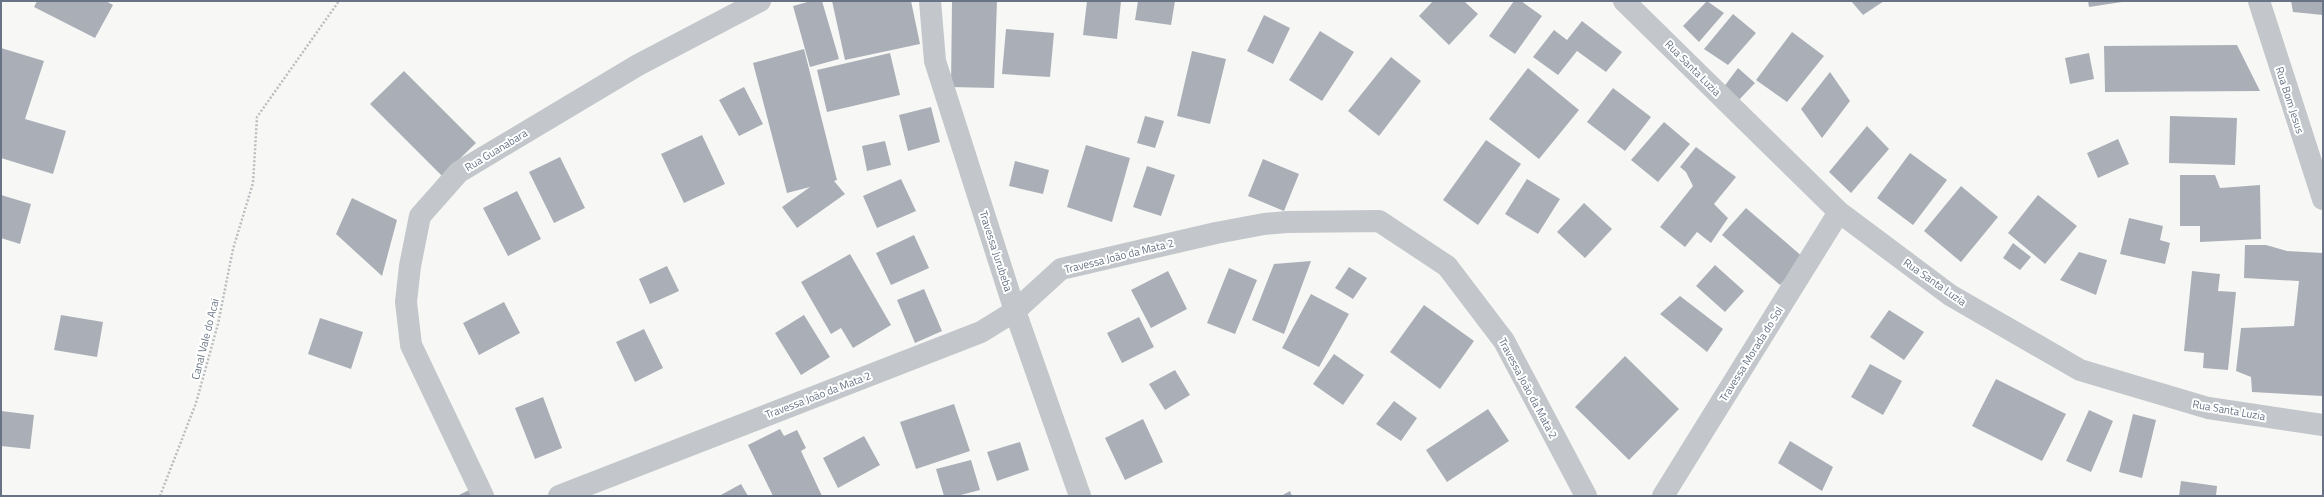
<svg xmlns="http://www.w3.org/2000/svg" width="2324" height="497" viewBox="0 0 2324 497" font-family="'Titillium Web',sans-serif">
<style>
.building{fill:#aaafb7}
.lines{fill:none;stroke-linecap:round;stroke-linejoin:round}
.path{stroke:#bbbdc0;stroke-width:2.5;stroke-dasharray:2 2;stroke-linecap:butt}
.street{stroke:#c3c6ca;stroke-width:22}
.labels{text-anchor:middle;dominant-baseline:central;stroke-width:4;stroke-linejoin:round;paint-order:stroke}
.street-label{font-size:11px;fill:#687485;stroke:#fff}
</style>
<rect width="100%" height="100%" fill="#f7f8f5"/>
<path class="building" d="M37,1H106L113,5L95,38L34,7Z
M811,1H822L839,59L810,67L793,6Z
M832,1H911L920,44L845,60Z
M952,1H997L994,88L951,87Z
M1087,1H1121L1117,39L1083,35Z
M1138,1H1175L1171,25L1135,20Z
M1433,1H1464L1478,14L1449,45L1419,16Z
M1514,1H1521L1542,16L1515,54L1489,36Z
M1707,1L1724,13L1699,42L1683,26Z
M1851,1H1884L1863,15Z
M2088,1H2122V2L2089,7Z
M2291,1H2323V15L2293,12Z
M1733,14L1756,33L1728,65L1704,49Z
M1264,15L1290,28L1273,64L1247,51Z
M1582,21L1622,52L1606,72L1577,51L1558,75L1533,57L1554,30L1567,40Z
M1006,29L1054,33L1050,77L1002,74Z
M1320,31L1354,52L1322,101L1289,80Z
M1792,32L1824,56L1787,102L1756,80Z
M2237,45L2260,91L2105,92L2104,46Z
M1,48L44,61L25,119L66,131L53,174L1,158Z
M804,49L837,180L834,181L845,194L797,228L782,207L810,187L787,193L753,63Z
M1192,51L1226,59L1210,124L1177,116Z
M890,53L900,95L827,112L817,70Z
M2089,53L2094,79L2070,84L2065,58Z
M1391,57L1421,81L1379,136L1348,111Z
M1528,68L1579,110L1539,159L1489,119Z
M1738,68L1755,83L1737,102L1723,88Z
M404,71L476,143L442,176L370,104Z
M1830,72L1850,101L1822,138L1801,109Z
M744,87L763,124L739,136L719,100Z
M1613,88L1651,117L1625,151L1587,122Z
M931,107L940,142L908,151L899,115Z
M1145,116L1164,121L1155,148L1137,143Z
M2170,116L2237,118L2235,165L2169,163Z
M1664,122L1690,144L1658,182L1631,160Z
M1867,126L1889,149L1851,193L1829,172Z
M702,135L725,184L684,203L661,154Z
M2118,139L2129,164L2098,178L2087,153Z
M1486,140L1521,164L1478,225L1443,200Z
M885,141L891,165L867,171L862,146Z
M1086,145L1130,158L1112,222L1067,207Z
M1696,147L1736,177L1714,204L1728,218L1711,243L1697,232L1685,247L1660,227L1693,186L1686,172L1680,167Z
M1910,153L1947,180L1913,225L1877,198Z
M560,157L585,208L554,223L529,172Z
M1263,159L1299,174L1284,211L1248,196Z
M1015,161L1049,170L1043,194L1009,186Z
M1147,166L1175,175L1161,216L1133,207Z
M2180,175H2215L2220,188L2260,185L2261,239L2200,242V226H2180Z
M901,179L916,211L877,228L863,196Z
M1527,179L1560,199L1538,234L1505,214Z
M1961,186L1998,217L1961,262L1924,231Z
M517,191L541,239L508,256L483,208Z
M1,195L31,204L20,244L1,238Z
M2038,195L2077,226L2045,264L2008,233Z
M352,198L397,220L382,276L336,234Z
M1584,203L1612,229L1585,258L1557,232Z
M1746,208L1804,258L1780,285L1722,235Z
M2129,218L2163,226L2160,240L2170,243L2165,264L2120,254Z
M914,235L929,268L891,285L876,253Z
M2013,243L2031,257L2020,270L2003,258Z
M2245,245H2266L2287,251L2323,253V396L2252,392L2251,377L2236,371L2241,328L2294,326L2299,281L2244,278Z
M2079,252L2107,260L2096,295L2060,280Z
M850,254L891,325L853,348L841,328L831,334L801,282Z
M1311,261L1284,334L1252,320L1274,264Z
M1715,265L1744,291L1725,312L1696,286Z
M667,266L679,291L650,304L639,279Z
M1349,267L1367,278L1353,299L1335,288Z
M1229,268L1257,280L1235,334L1207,323Z
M1168,271L1187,309L1151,328L1131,290Z
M2192,271L2220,274L2218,291L2236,292L2228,370L2203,368L2204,353L2184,351Z
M924,289L942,331L915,343L897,300Z
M1311,294L1349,314L1319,367L1282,348Z
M1680,296L1723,329L1707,352L1660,314Z
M504,302L520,333L479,355L463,323Z
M1424,305L1474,341L1440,389L1390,352Z
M1889,310L1924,332L1904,360L1870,337Z
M61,315L103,322L97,357L54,350Z
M804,315L830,357L801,375L775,333Z
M1139,317L1154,347L1122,363L1107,333Z
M320,318L363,332L351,369L308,354Z
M644,329L663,368L635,382L616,342Z
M1334,354L1364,375L1343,405L1313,384Z
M1625,356L1679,409L1629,460L1575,407Z
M1870,364L1902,381L1883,415L1851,397Z
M1175,370L1190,395L1165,410L1149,384Z
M1996,379L2066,414L2042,461L1972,426Z
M543,397L562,448L535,459L515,408Z
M1394,401L1417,418L1401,441L1376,424Z
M954,404L970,451L916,469L900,422Z
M1488,409L1509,441L1447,482L1426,450Z
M2089,410L2113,421L2091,472L2066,461Z
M1,411L34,415L30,449L1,446Z
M2133,414L2156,420L2142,478L2119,472Z
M1143,419L1163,462L1125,480L1105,438Z
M780,429L784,436L797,430L806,448L801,451L822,496H773L748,445Z
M864,436L880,465L838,488L823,458Z
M1790,441L1833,467L1822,491L1778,463Z
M1020,442L1029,470L997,481L987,452Z
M971,460L980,490L957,496H944L936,469Z
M2181,481L2217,486L2216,496H2179Z
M741,484L748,496H719Z
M469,490L472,496H457Z
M1290,491L1292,496H1281Z"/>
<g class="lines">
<path class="path" d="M160,496L196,403L218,324L233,249L253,183L257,117L339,1"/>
<path class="street" d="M930,1L935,61L1015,311L1080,496
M1624,1L1839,212L1950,295L2080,370L2208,408L2323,425
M2259,1L2323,199
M483,496L411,345L406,302L410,266L420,216L459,172L638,65L760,1
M559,496L981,332L1015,311L1061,269L1216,233L1264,224L1287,222L1379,221L1447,266L1504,341L1586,496
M1663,496L1839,212"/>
</g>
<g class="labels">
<g class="street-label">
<text transform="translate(1693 68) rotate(45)">Rua Santa Luzia</text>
<text transform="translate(2290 100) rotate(72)">Rua Bom Jesus</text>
<text transform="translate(496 150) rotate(-31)">Rua Guanabara</text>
<text transform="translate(996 251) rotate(72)">Travessa Jurubeba</text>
<text transform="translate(1119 256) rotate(-14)">Travessa João da Mata 2</text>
<text transform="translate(1935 282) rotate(35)">Rua Santa Luzia</text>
<text transform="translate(205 339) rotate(-76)">Canal Vale do Acai</text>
<text transform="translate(1751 354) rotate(-58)">Travessa Morada do Sol</text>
<text transform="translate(1528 388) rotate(62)">Travessa João da Mata 2</text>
<text transform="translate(818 395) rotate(-21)">Travessa João da Mata 2</text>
<text transform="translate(2229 410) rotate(10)">Rua Santa Luzia</text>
</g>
</g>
<rect width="2324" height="497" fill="none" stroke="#687485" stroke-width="4"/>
</svg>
